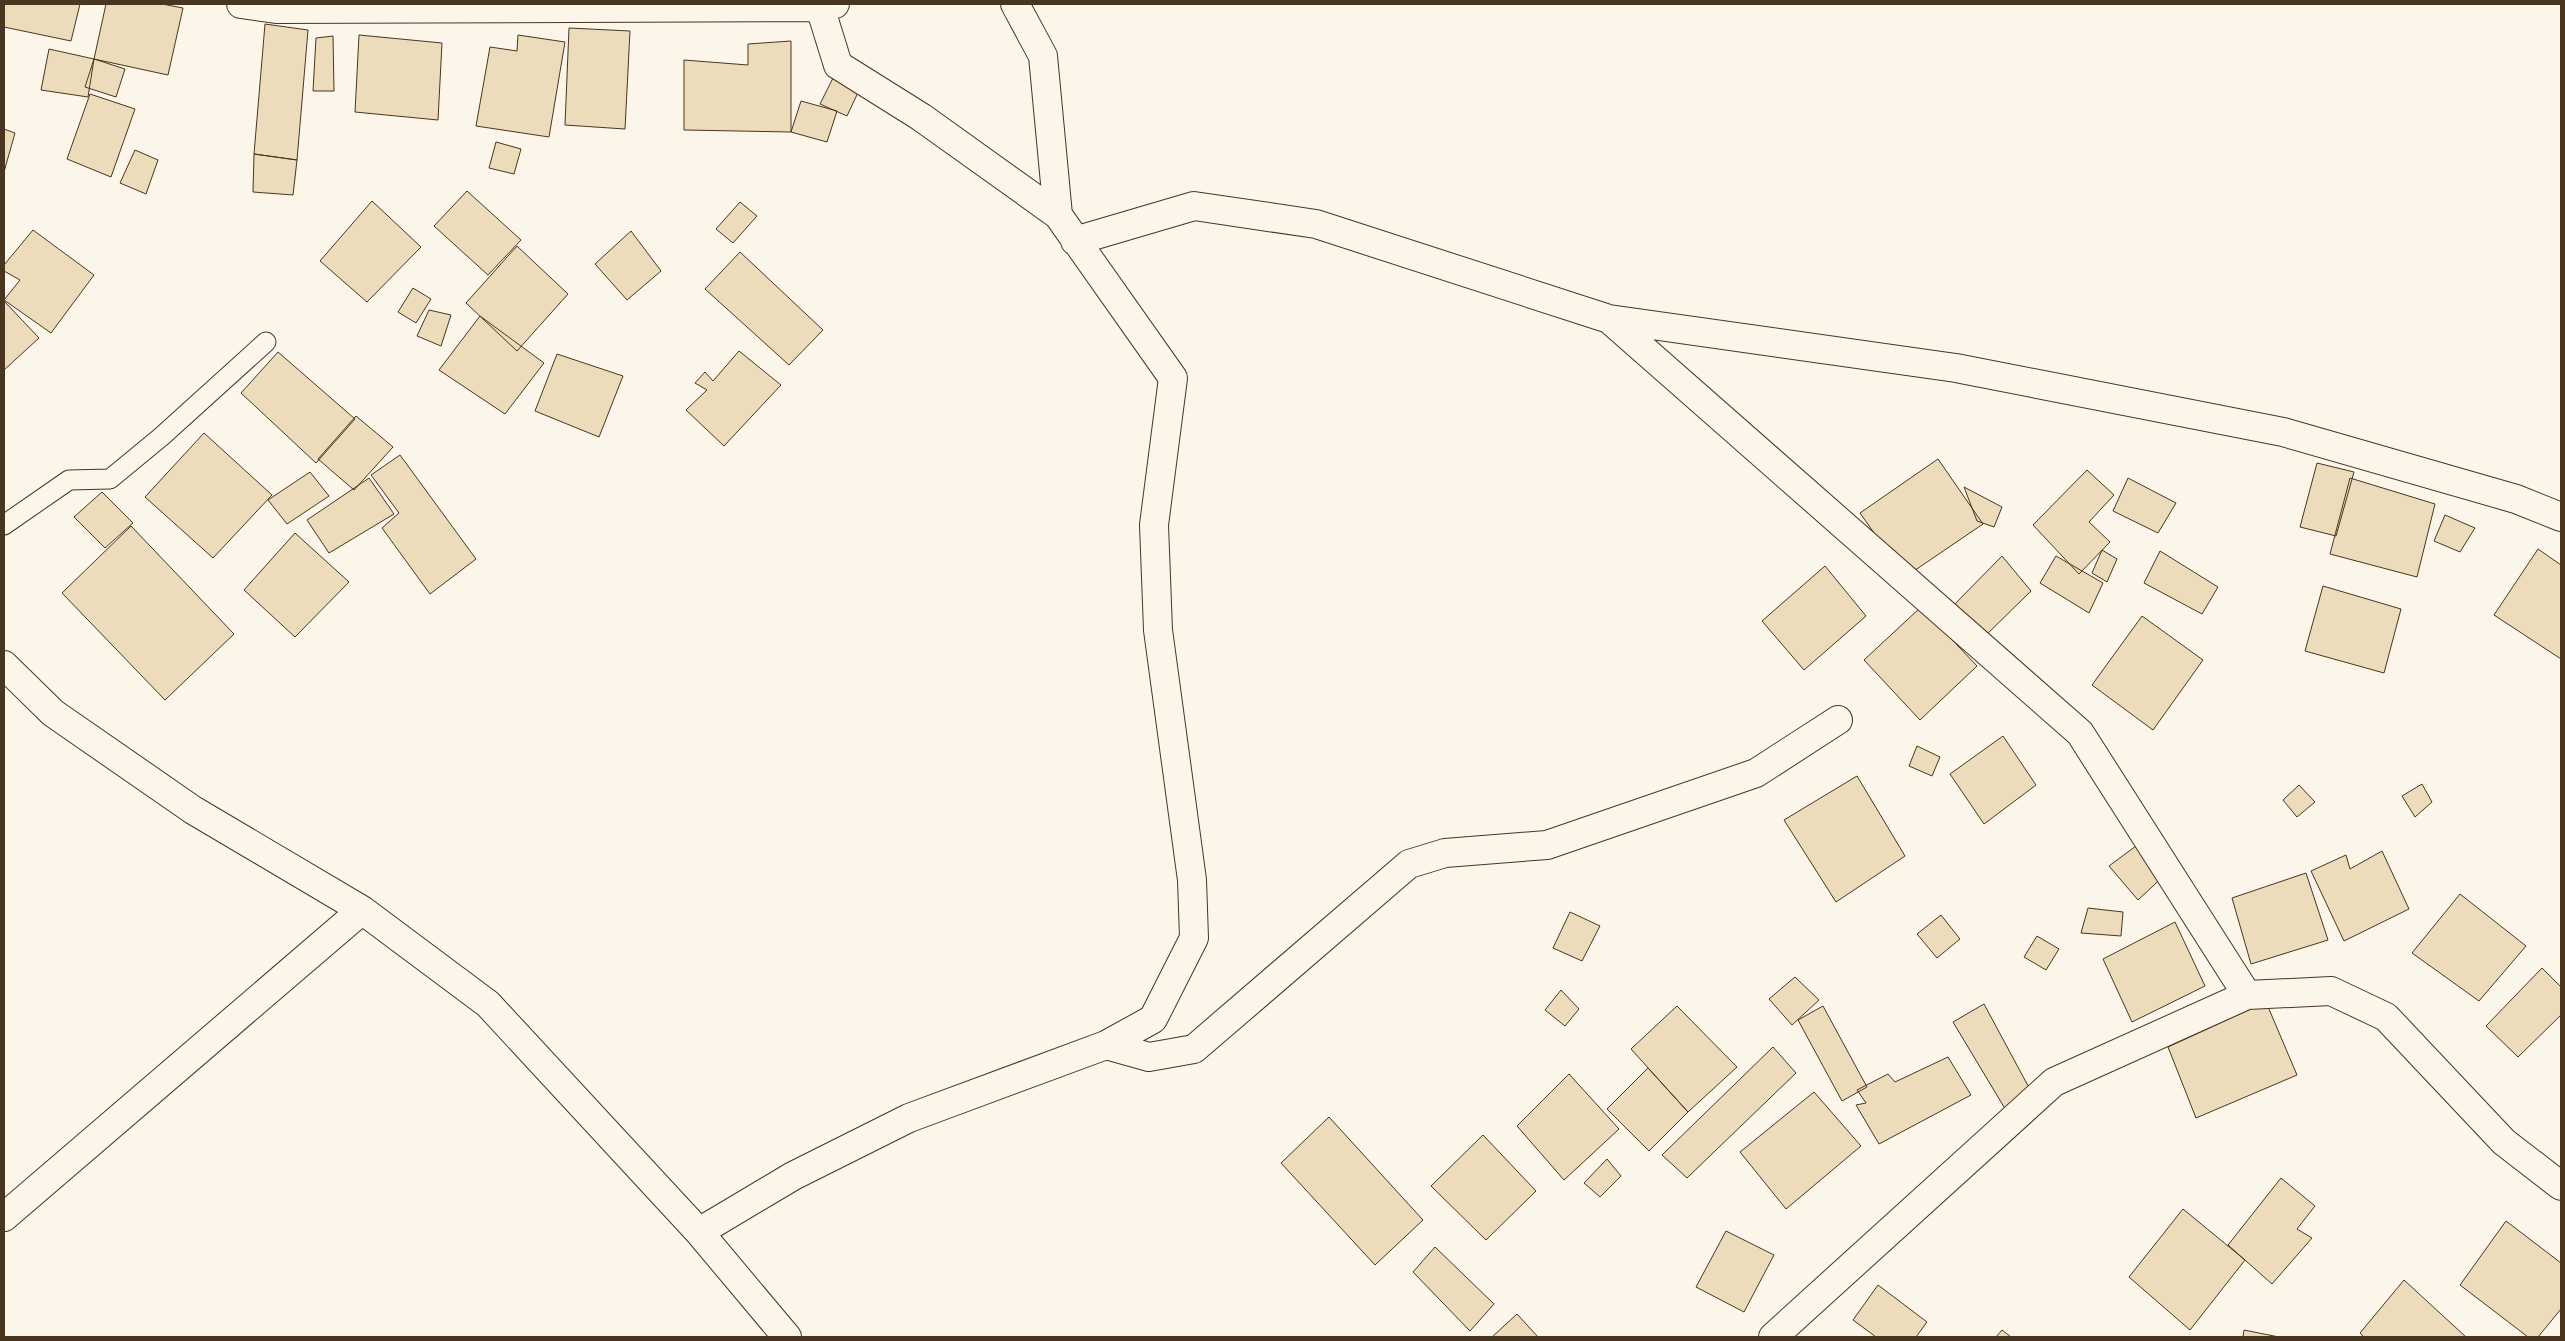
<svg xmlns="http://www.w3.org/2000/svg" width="2565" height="1341" viewBox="0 0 2565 1341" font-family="Helvetica,sans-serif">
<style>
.building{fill:#ecdcbc;stroke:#4a3520}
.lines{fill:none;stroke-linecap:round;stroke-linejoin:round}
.lane-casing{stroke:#4a3520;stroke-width:21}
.street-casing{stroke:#4a3520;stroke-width:30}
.lane{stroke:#fbf6e9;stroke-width:19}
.street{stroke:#fbf6e9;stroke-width:28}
</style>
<rect width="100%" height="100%" fill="#fbf6e9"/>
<path class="building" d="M4,4H80L71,41L4,27Z
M106,4H162L183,8L168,75L94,59Z
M265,24L308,30L297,160L254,154Z
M569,28L630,31L625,129L565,125Z
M359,35L442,43L438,120L355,112Z
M518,35L565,42L549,137L476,126L490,47L517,51Z
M333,36L334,91H313L316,38Z
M791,41V132L684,130V60L748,65V44Z
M49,49L94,59L88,97L41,90Z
M94,59L125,69L116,97L85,87Z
M836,72L862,84L847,116L820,104Z
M90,94L135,109L111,177L67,159Z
M801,101L837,111L827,142L791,132Z
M4,129L15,133L4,172Z
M496,142L521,149L514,174L489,168Z
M135,150L158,160L146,194L120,183Z
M254,154L297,160L293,195L253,192Z
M467,191L521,240L488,275L434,226Z
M372,201L421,247L367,302L320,261Z
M740,202L757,216L733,243L716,229Z
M33,230L94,275L51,333L4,300L20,280L4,271V265Z
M631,231L661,271L627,300L595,264Z
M517,246L568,294L517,351L466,303Z
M740,252L823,330L789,365L705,289Z
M413,288L431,299L416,323L398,312Z
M4,301L39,338L4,370Z
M429,310L451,315L441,346L417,336Z
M480,316L544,363L505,414L439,370Z
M739,351L781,385L724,446L686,410L707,390L695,383L705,372L713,381Z
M278,352L355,419L316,463L241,393Z
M557,354L623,376L599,437L535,411Z
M356,416L393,447L354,490L318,459Z
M204,433L272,495L213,558L145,497Z
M400,455L476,559L430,594L382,528L399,513L371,475Z
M1938,459L1983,524L1905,577L1860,513Z
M2317,463L2354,472L2336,536L2300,527Z
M2087,470L2114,495L2089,522L2110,542L2079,574L2033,525Z
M310,472L329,496L287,524L268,500Z
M369,478L394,514L329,553L307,520Z
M2128,478L2176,503L2158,533L2113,511Z
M2350,478L2435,504L2417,577L2330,554Z
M1964,487L2002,507L1994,527L1977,521Z
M102,492L133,523L105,548L74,517Z
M2445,515L2475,528L2460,552L2434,541Z
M131,526L234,634L165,700L62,593Z
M295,533L349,582L295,637L244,590Z
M2538,549L2561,565V659L2494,615Z
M2102,550L2117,559L2107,582L2092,573Z
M2160,551L2218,587L2202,614L2144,583Z
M2002,556L2031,591L1979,642L1948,611Z
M2056,556L2103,583L2089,613L2040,583Z
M1825,566L1866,616L1804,670L1762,621Z
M2323,586L2401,609L2384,673L2305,651Z
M1921,607L1977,666L1920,720L1864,660Z
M2142,616L2203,660L2153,730L2092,685Z
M2003,736L2036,785L1984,824L1950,774Z
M1917,746L1940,757L1932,776L1909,766Z
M1857,776L1905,856L1836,902L1784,820Z
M2422,784L2432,802L2415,817L2402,796Z
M2299,785L2315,802L2297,817L2283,800Z
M2140,843L2168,872L2138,900L2109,866Z
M2382,851L2409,909L2344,941L2311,871L2346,855L2350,869Z
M2306,873L2328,940L2251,964L2232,898Z
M2460,894L2526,946L2479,1001L2412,953Z
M2088,908L2123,912L2121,936L2081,933Z
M1570,912L1600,926L1582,961L1553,948Z
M1941,915L1960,939L1937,958L1917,934Z
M2175,922L2205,986L2132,1022L2103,959Z
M2037,936L2059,949L2046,970L2024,957Z
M2542,968L2561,987V1015L2518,1057L2486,1026Z
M1795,977L1819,1000L1792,1025L1769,999Z
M1561,990L1579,1009L1565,1026L1545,1010Z
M2266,1002L2297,1075L2196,1118L2168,1047Z
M1984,1004L2033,1095L2007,1112L1953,1022Z
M1677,1006L1737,1067L1688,1112L1631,1049Z
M1823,1006L1867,1087L1842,1101L1798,1020Z
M1773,1047L1796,1073L1687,1178L1662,1155Z
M1948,1057L1971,1095L1879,1144L1856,1105L1866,1103L1857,1090L1888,1074L1895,1082Z
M1648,1068L1688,1112L1649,1151L1607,1109Z
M1569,1074L1619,1129L1564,1180L1517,1126Z
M1814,1092L1861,1146L1786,1209L1740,1152Z
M1329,1117L1423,1220L1375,1265L1281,1163Z
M1483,1135L1536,1191L1486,1240L1431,1186Z
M1607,1159L1621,1176L1600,1197L1584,1183Z
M2281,1178L2315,1206L2297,1229L2312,1238L2272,1284L2228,1245Z
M2183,1209L2245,1260L2190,1330L2129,1277Z
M2506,1221L2561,1263V1309L2538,1337H2528L2460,1285Z
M1726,1231L1774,1255L1744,1312L1696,1287Z
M1435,1247L1494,1304L1470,1331L1413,1272Z
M2404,1280L2466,1337H2364L2360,1333Z
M1878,1285L1927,1322L1916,1337H1876L1853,1320Z
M1517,1314L1538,1337H1492Z
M2002,1330L2011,1337H1996Z
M2244,1330L2279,1337H2243Z"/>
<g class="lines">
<defs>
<path id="lane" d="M4,525L69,480L110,479L161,437L266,342"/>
<path id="street" d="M241,4L276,9L820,7L835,4
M1015,4L1043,56L1058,215
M820,7L838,65L921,117L1058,215L1173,378L1154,525L1158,630L1192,880L1194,938L1153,1019L1106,1045
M1075,241L1194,206L1316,224L1609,319L1956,368L2283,432L2516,499L2561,517
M1609,319L2080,733L2247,995
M4,665L53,713L193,810L362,910L488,1004L699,1232L787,1337
M4,1217L362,910
M699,1232L793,1176L909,1118L1106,1045L1149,1057L1194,1049L1409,864L1445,853L1547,845L1756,773L1838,720
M1773,1337L2054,1082L2247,995L2331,991L2386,1017L2504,1142L2561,1186"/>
</defs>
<use href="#lane" class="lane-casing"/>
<use href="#street" class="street-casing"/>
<use href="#lane" class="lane"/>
<use href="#street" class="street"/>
</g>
<rect width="2565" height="1341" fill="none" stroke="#4a3520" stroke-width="10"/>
</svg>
